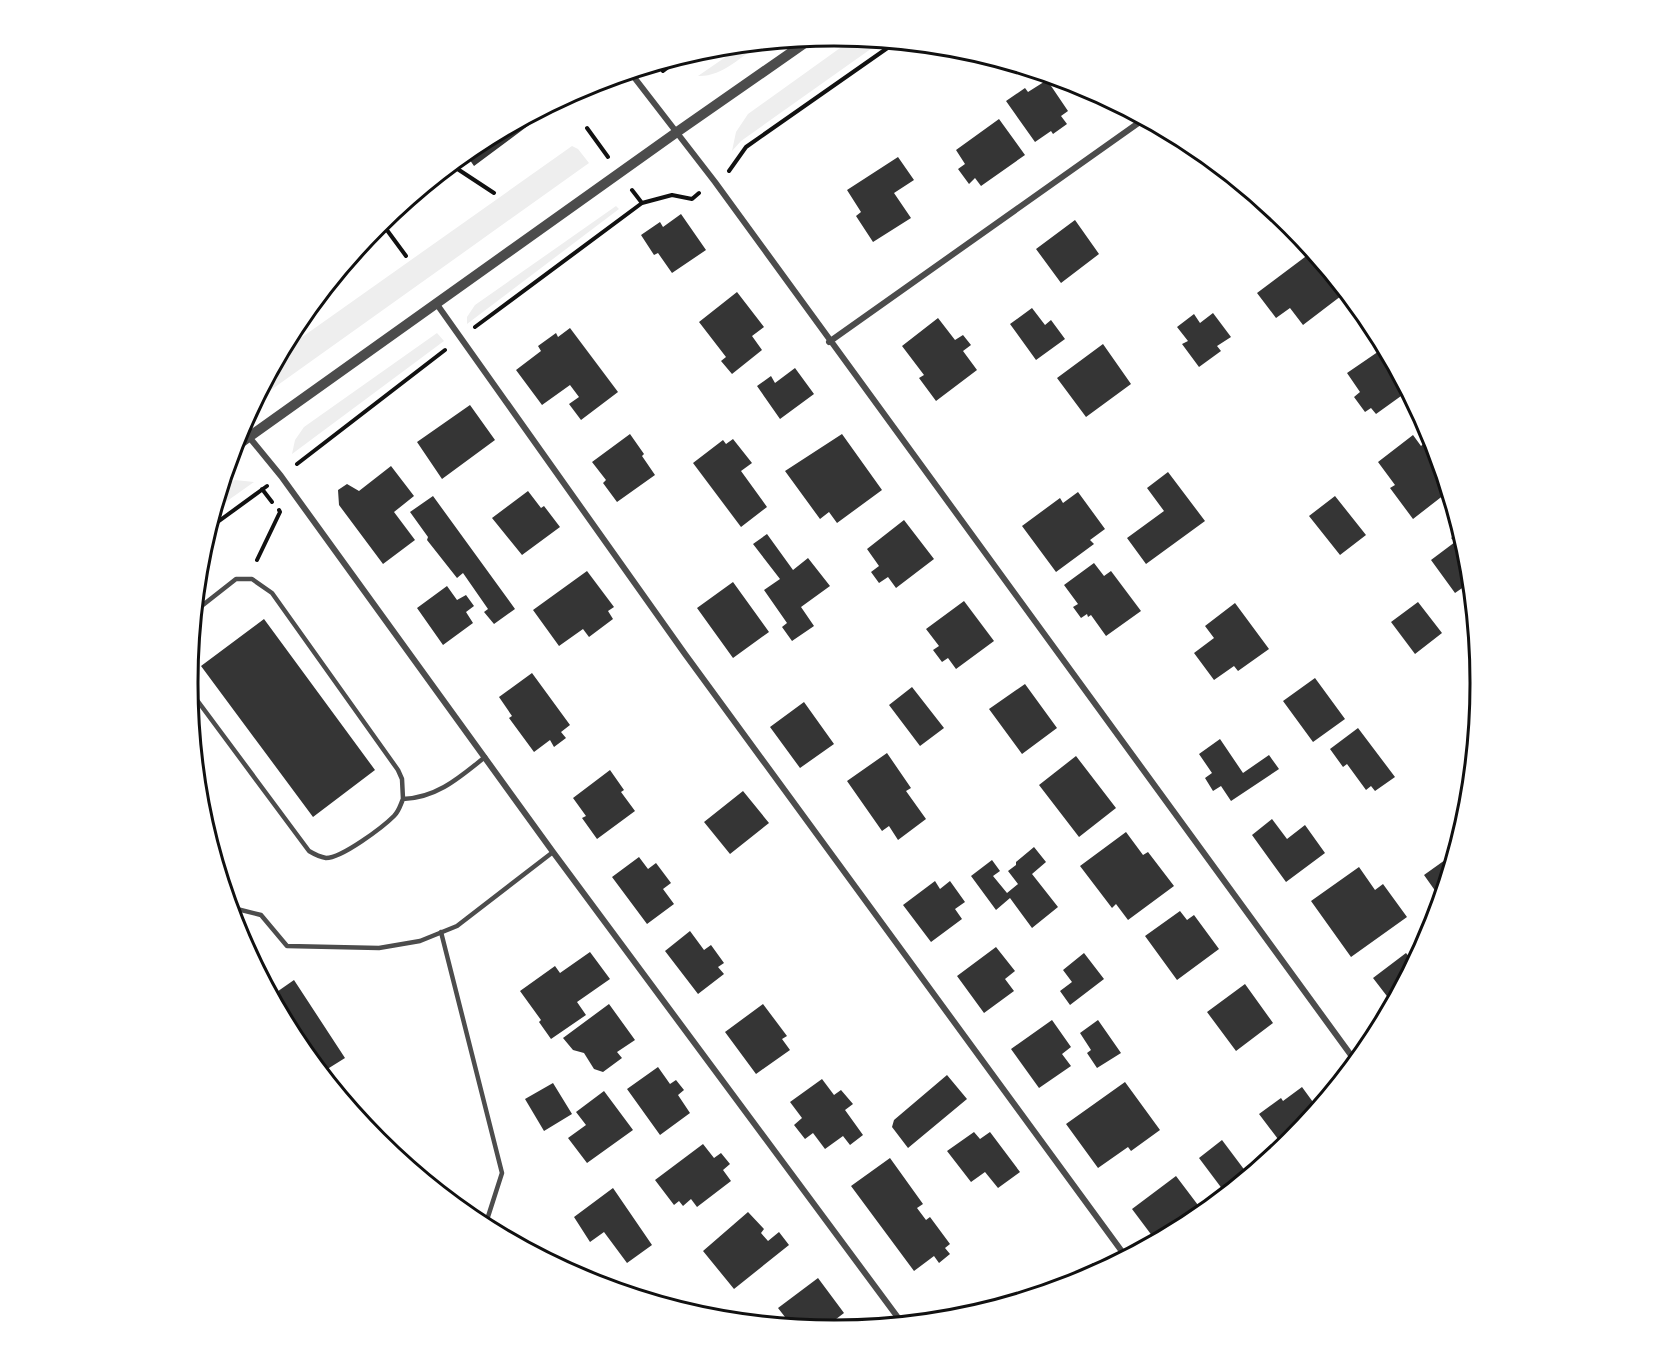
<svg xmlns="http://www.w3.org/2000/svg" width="1668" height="1366" viewBox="0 0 1668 1366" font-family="Figtree,sans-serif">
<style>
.green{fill:#eee}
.building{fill:#353535}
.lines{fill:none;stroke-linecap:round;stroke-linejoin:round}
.path{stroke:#111;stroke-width:4}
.service{stroke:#4c4c4c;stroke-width:4.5}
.minor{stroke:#4c4c4c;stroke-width:6}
.tertiary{stroke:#4c4c4c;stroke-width:10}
.rim{fill:none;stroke:#111;stroke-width:3}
</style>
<rect width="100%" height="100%" fill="#fff"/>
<path class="green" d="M854,38L882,41L741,141L732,151L736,132L748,114Z
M761,43C742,56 722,77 698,76L743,45Z
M572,146L578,149L589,163L254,402L281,352Z
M616,206L619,209L467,324V317L475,305Z
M437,333L444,341L292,454L295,440L304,427Z
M235,480L254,482L213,511L221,486Z"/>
<path class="building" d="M1047,80L1068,111L1061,116L1067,124L1053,134L1051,131L1035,142L1006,101L1025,88L1028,92Z
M528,116L533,122L474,166L465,153L475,145Z
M999,119L1025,155L981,186L975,178L969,184L958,169L965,164L956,150Z
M898,157L914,180L894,193L911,218L873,242L856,216L861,212L847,190Z
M681,214L706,250L672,273L658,253L654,255L641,235L660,222L663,227Z
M1075,220L1099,254L1061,283L1036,249Z
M1309,254L1341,296L1303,325L1290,308L1276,318L1257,293Z
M737,292L764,327L752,336L762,350L732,374L721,361L726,357L699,322Z
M1032,308L1045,325L1051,320L1065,339L1036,360L1010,324Z
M1213,313L1231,337L1217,346L1221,351L1199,367L1182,344L1188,341L1177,327L1194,314L1200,323Z
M938,318L955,340L963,335L971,345L963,351L977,370L936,401L919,378L924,375L902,346Z
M570,328L618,392L581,420L569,404L579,397L570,385L542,405L516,370L541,351L538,346L556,333L558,337Z
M1103,344L1131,384L1086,417L1057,378Z
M1385,347L1408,391L1376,414L1371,408L1365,412L1354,397L1360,392L1347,373Z
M795,368L814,394L780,419L757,386L771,376L775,383Z
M470,405L495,440L442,479L417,442Z
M630,434L644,454L642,456L655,475L617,502L603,483L606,480L592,462Z
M842,434L882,490L837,523L829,512L820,519L785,471Z
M1413,435L1421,446L1424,443L1437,459L1433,462L1445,477L1449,491L1413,519L1390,488L1395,485L1378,462Z
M733,439L752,463L741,471L767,507L741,527L693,463L723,440L726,444Z
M391,466L414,496L394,512L415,540L383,564L339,505L338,490L347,484L359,491Z
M1168,472L1205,521L1146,564L1127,538L1164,511L1147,488Z
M528,491L541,508L544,506L560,527L522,555L492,518Z
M1078,492L1105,529L1090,540L1094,544L1056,572L1022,526L1060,498L1063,503Z
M433,496L515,609L494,624L484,612L488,609L463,573L457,578L427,540L428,537L410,512Z
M1335,496L1366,535L1340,555L1309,516Z
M904,520L934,559L896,588L888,577L879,583L871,572L879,566L867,549Z
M1461,531L1469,557L1472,589L1468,584L1455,593L1431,560L1455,542L1451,538Z
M767,534L793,570L808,558L830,586L801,607L814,626L792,641L782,627L787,623L764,590L780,579L753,544Z
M1094,563L1104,576L1111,571L1141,611L1106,636L1091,615L1088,617L1087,614L1081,618L1073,607L1078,604L1064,585Z
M587,571L614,607L608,611L613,619L589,637L583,629L559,646L533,610Z
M733,582L769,632L733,658L697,608Z
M447,586L457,600L466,595L474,606L466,612L473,623L443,645L417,608Z
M964,601L994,641L956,669L948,658L942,662L933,650L939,646L926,629Z
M1418,602L1442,633L1415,654L1391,622Z
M1235,603L1269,649L1238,671L1234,666L1214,680L1194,653L1214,638L1205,626Z
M264,619L375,770L313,817L201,666Z
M532,673L570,725L561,732L566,738L554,747L550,740L534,752L509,718L512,716L499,697Z
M1315,678L1345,719L1313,742L1283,701Z
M1025,684L1057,728L1022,754L989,709Z
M912,687L944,728L920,746L889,705Z
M804,702L834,744L800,768L770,727Z
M1358,728L1395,777L1375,791L1371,786L1366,790L1347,764L1343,767L1330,749Z
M1220,739L1243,773L1269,755L1279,769L1231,801L1221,786L1213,791L1205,778L1212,773L1199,754Z
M887,753L911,788L906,791L926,819L898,840L889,826L882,831L847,781Z
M1076,756L1116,808L1079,837L1039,785Z
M610,770L624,790L621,792L635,811L597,839L582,818L586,816L573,798Z
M743,791L769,823L730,854L704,822Z
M1272,819L1287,839L1305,825L1325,853L1286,882L1252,835Z
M1126,832L1143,855L1148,852L1174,886L1128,920L1116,904L1112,908L1080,866Z
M1034,847L1046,862L1032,874L1058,907L1032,928L1010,898L996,910L971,876L992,860L1000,871L993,876L1007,893L1018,884L1008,871L1016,865V862Z
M1452,855L1454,858L1441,899L1424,875Z
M639,857L648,869L656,863L671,883L663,889L674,904L647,924L612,877Z
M1359,867L1375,890L1383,884L1407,917L1351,957L1311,901Z
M935,881L940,889L950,881L965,902L955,909L962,919L931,942L903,905Z
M1180,911L1187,920L1194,915L1219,949L1177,980L1145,936Z
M690,931L704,950L711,945L724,963L718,967L724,974L698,994L665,951Z
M246,937L260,959L254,964L241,940Z
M996,947L1015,971L1005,979L1014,991L984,1013L957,976Z
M590,952L610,979L577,1002L586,1015L551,1039L539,1022L541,1020L520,991L555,966L560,973Z
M1084,953L1104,979L1070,1005L1060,991L1072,982L1063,970Z
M1406,953L1414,963L1393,1004L1373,978Z
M294,980L345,1058L321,1073L296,1042L271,996Z
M1245,984L1273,1023L1236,1051L1207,1012Z
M609,1004L635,1040L617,1052L622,1058L603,1072L594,1069L584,1053L573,1050L563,1038Z
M763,1004L787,1036L782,1039L790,1050L756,1074L725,1032Z
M1052,1020L1071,1047L1062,1054L1071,1066L1039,1088L1011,1049Z
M1098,1020L1121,1053L1097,1068L1087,1053L1091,1050L1080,1033Z
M658,1067L670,1084L676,1080L684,1090L678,1095L690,1113L660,1135L627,1089Z
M947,1075L967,1099L908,1148L892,1127L894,1120Z
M822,1079L834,1095L841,1090L853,1104L845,1110L863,1135L850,1145L843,1136L825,1149L813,1133L805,1139L794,1125L802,1118L790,1102Z
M1125,1082L1160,1130L1131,1151L1128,1147L1098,1168L1066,1124Z
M553,1083L572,1114L544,1131L525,1099Z
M1302,1087L1318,1109L1284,1147L1259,1114L1281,1098L1283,1101Z
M604,1091L633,1130L587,1163L568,1138L586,1125L576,1112Z
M974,1132L980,1139L990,1132L1020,1172L998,1188L985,1172L971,1182L947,1151Z
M1222,1140L1249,1176L1226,1194L1199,1158Z
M703,1144L714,1158L721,1153L730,1164L723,1170L731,1181L697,1207L691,1199L683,1206L679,1201L674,1205L655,1180Z
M890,1158L923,1204L917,1208L926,1220L930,1217L950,1244L945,1248L950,1254L939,1263L934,1256L914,1271L851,1186Z
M1176,1176L1204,1213L1193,1221L1156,1241L1132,1209Z
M613,1188L652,1245L627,1263L604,1232L590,1242L574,1217Z
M748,1212L764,1229L761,1233L768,1241L779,1232L789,1245L734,1289L703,1251Z
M1093,1263L1099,1272L1081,1281L1064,1286Z
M818,1278L844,1313L823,1329L792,1326L778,1308Z"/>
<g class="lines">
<path class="path" d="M663,71L667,68
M587,128L608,157
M453,163L456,168L494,193
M729,171L746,147L896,42
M632,190L642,203
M381,222L406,256
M475,327L642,203L672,195L692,199L699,193
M297,464L445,350
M262,489L272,502
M208,529L267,486
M257,560L280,512L279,510"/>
<path class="service" d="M194,612L236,579H252L272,593L398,770L402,779L403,799
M188,688L309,851C314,854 320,857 326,858C342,858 383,827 394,816C399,811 400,806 403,799C437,798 460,777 485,757
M229,907L261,915L287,946L379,948L420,941L457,926L553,852
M441,932L502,1173L485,1226"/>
<path class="minor" d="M630,72L715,182L1356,1062
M436,303L685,654L1126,1257
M829,342L1144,119
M249,437L281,476L553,852L902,1323"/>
<path class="tertiary" d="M232,449L677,132L812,38"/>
</g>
<path d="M0 0H1668V1366H0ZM834 46H834A636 636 0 0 1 1470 682V684A636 636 0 0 1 834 1320H834A636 636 0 0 1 198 684V682A636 636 0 0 1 834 46Z" fill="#fff" fill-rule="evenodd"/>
<path class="rim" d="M834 46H834A636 636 0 0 1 1470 682V684A636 636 0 0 1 834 1320H834A636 636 0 0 1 198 684V682A636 636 0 0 1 834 46Z"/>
</svg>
